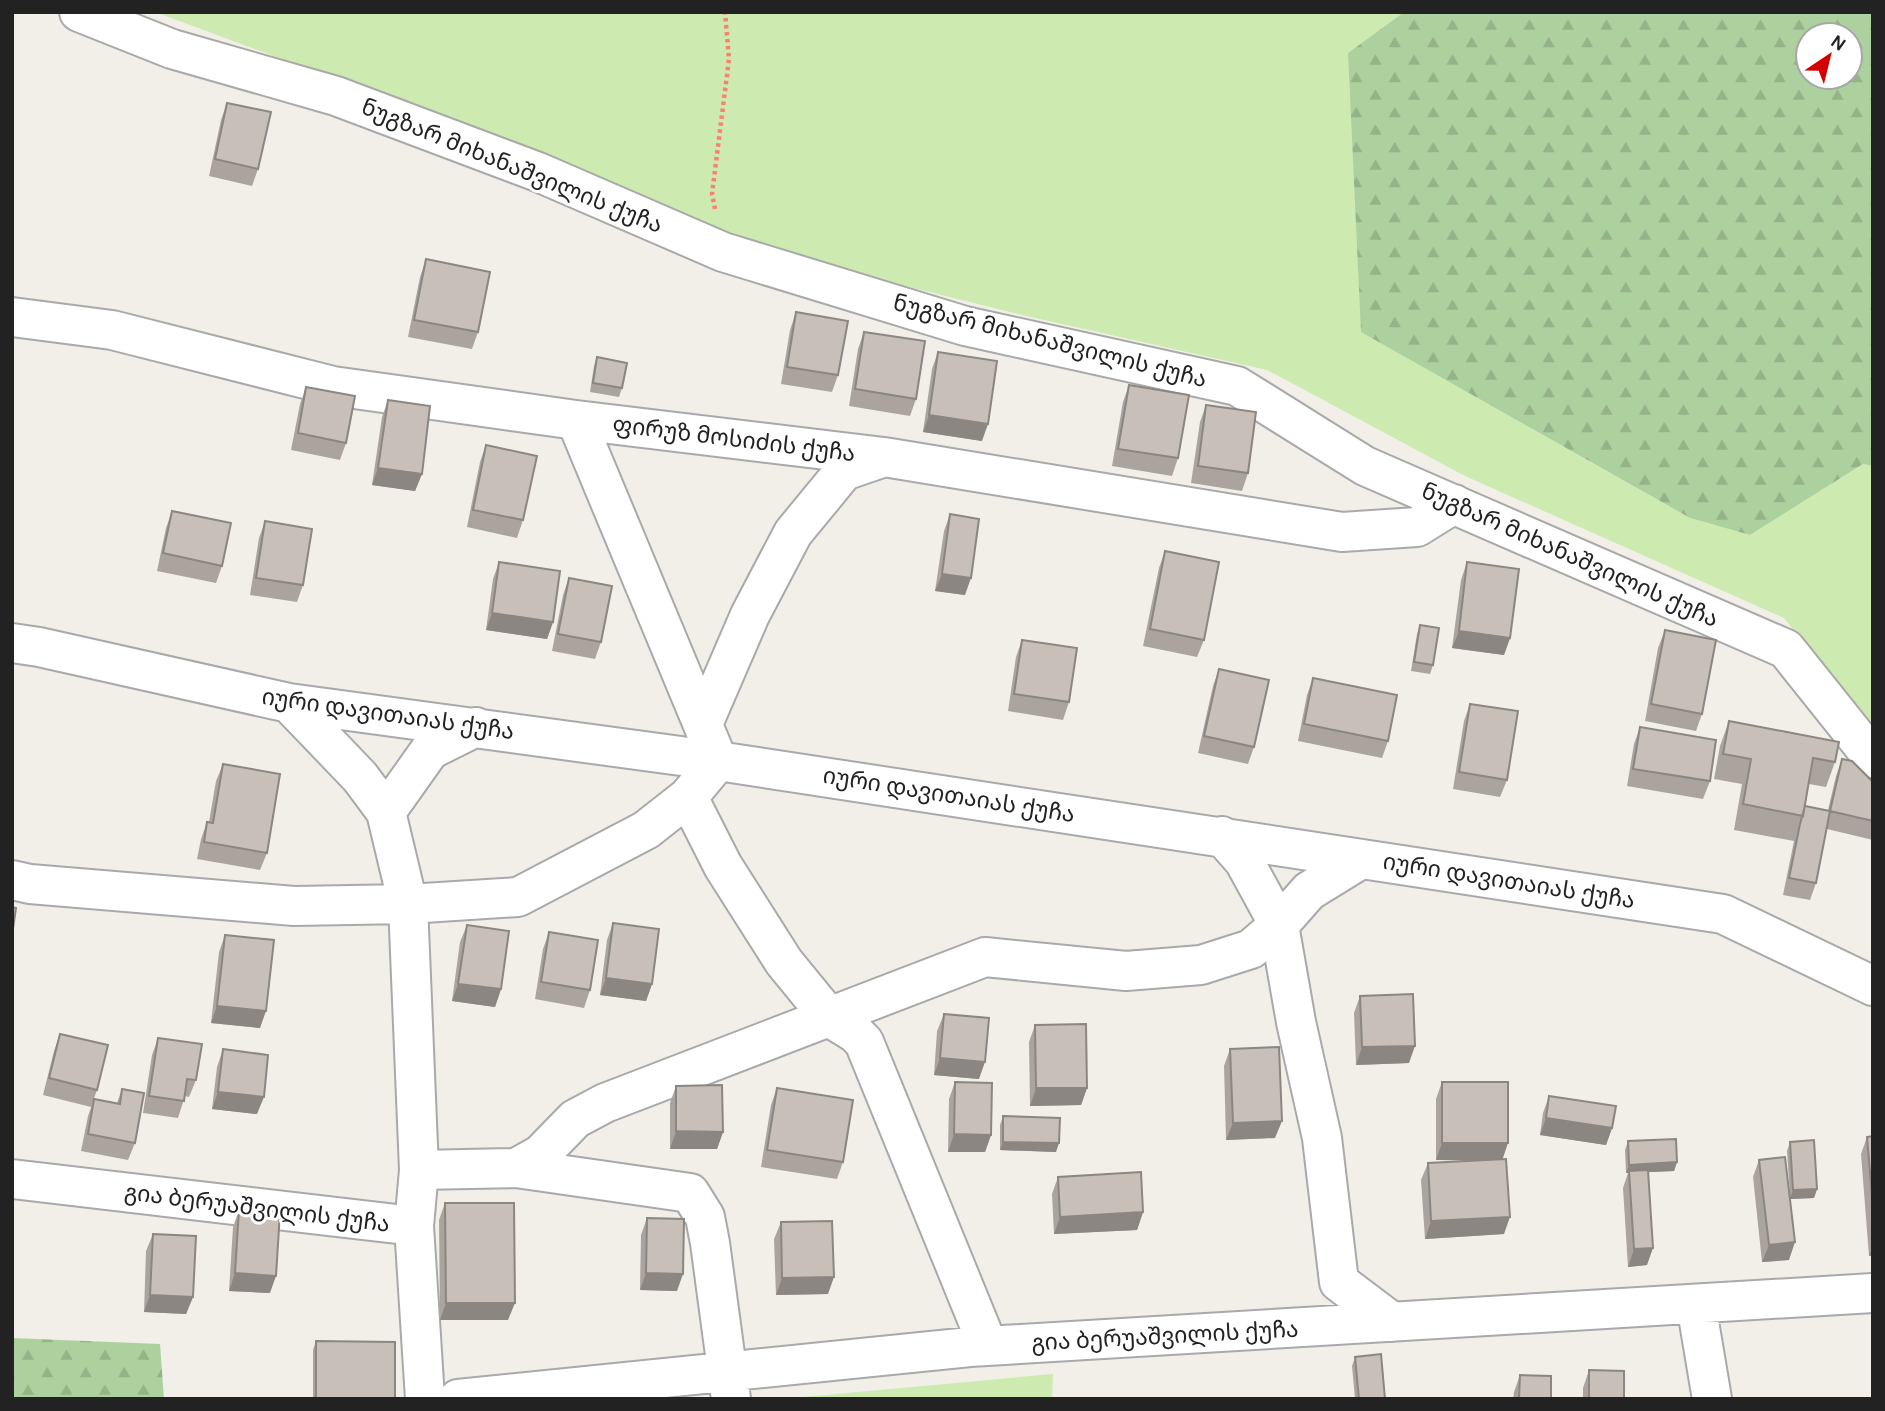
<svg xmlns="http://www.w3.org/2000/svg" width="1885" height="1411" viewBox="0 0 1885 1411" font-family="Karla,'Noto Sans Georgian',sans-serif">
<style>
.grass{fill:#cdebb0}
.forest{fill:url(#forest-firs);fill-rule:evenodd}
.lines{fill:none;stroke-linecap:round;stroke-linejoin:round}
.minor-casing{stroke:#a9a9a9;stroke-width:42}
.path{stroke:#fa8072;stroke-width:4.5;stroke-dasharray:3.5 3.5;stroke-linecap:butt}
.minor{stroke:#fff;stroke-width:38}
.wall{fill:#aba49e}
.shaded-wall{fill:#8b8681}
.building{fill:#c7bfb8;stroke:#8b8681;stroke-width:2}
.labels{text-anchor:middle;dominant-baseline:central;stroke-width:6;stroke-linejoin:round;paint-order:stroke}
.street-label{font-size:23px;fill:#222;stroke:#fff}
</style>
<defs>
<pattern id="forest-firs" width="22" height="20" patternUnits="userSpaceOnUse" patternTransform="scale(1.75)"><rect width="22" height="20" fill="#add19e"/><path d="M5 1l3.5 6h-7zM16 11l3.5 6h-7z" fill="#95b388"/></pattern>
</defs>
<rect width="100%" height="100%" fill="#f2efe9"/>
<path class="grass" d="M155,12H1404L1348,53L1532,429L1690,518L1750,535L1863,464L1873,466V731L1784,618L1465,476L1267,370L1022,315L757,249L689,215L381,96Z
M1053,1374L1052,1399H782L1052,1374Z"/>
<path class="forest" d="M1404,12H1873V466L1863,464L1750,535L1690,518L1361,332L1348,53ZM1808,35H1850V77H1808Z
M12,1338L160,1344L164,1399H12Z"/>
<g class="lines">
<defs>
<path id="minor" d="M79,12L172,49L336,96L538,172L723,252L965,326L1237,386L1365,466L1786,649L1873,758
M12,317L112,330L333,386L576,420L884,457L1342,532L1417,527L1454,504
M12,643L39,647L289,703L718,761L1723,914L1873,986
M289,703L360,777L386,812
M703,724L750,615L793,533L844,471L882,458
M688,797L723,866L784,962L829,1017L855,1033L864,1042L988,1346
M1222,836L1244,861L1279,925L1296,1022L1322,1138L1339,1282L1392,1322
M12,880L30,884L294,906L408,904L518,897L646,830L688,797L718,761L576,420
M516,1168L690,1193L705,1217L710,1243L731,1399
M419,1170L516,1168L541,1154L575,1119L605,1103L985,957L1126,971L1201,965L1251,949L1279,925L1309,891L1361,859
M12,1179L414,1226L425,1399
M414,1226L419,1170L408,904L386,812L430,750L476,727
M1696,1304L1712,1399
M458,1399L970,1347L1873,1293"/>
</defs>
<use href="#minor" class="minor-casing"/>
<path class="path" d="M715,209L712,194L729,59L725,12"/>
<use href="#minor" class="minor"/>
</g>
<path class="wall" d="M227,103L258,169L252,186L209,176L221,120Z
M426,259L478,332L472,349L408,337L420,277Z
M796,312L838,375L832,392L781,384L790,330Z
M864,332L916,399L910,416L849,406L858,349Z
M938,352L982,441L923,432L932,369Z
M597,357L622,388L619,397L590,392L594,366Z
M1129,385L1178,458L1172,476L1112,466L1123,402Z
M306,387L346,443L340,460L291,450L300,404Z
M388,400L422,474L415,491L372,485L382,417Z
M1206,405L1248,473L1242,491L1191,483L1200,422Z
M486,445L523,520L517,538L467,527L480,462Z
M172,511L222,566L216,583L157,571L166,528Z
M950,514L965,595L935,591L944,531Z
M265,521L303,585L297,602L250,595L259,538Z
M1165,551L1204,640L1197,657L1143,646L1159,568Z
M499,562L553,622L547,639L486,630L493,579Z
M1467,562L1510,638L1504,655L1452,648L1461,580Z
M569,578L601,642L595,659L552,651L563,595Z
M1420,625L1433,665L1430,674L1411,671L1417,634Z
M1665,630L1702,714L1696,731L1645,721L1658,648Z
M1022,640L1069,702L1063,720L1008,711L1016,657Z
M1219,669L1254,747L1248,764L1198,753L1213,686Z
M1313,678L1388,741L1382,758L1298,741L1307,695Z
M1470,704L1507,780L1500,797L1453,789L1464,721Z
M1729,721L1835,762L1826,787L1809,784L1805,806L1828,810L1836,776L1842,759L1873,782V840L1827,829L1816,883L1810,900L1783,895L1794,841L1734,830L1742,784L1714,779L1720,746Z
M1640,727L1710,781L1703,799L1627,786L1634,744Z
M223,764L267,853L260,870L197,859L201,839L207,822H209L216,781Z
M613,923L652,984L646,1001L600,995L607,940Z
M467,925L501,989L495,1007L452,1001L460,942Z
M549,932L590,990L584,1008L535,999L543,949Z
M225,935L260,1028L211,1023L219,952Z
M1360,996L1409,1063L1356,1065L1354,1013Z
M944,1014L979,1079L934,1075L937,1031Z
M1035,1025L1087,1088L1081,1105L1030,1106L1029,1042Z
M60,1034L97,1090L91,1107L43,1095L54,1051Z
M158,1038L196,1080L189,1097L185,1096L178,1118L143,1113L152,1055Z
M223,1049L257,1114L212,1109L217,1067Z
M1230,1049L1275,1138L1226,1140L1224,1066Z
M955,1082L991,1135L985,1152H948L949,1099Z
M1442,1082L1503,1159L1504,1234L1425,1239L1421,1180L1428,1163L1472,1160H1436V1099Z
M676,1086L723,1132L717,1149H670V1103Z
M777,1088L843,1162L837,1179L761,1167L771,1105Z
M122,1089L135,1143L128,1160L81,1151L88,1116L94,1099L117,1103Z
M1549,1096L1612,1128L1606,1145L1540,1135L1543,1113Z
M1003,1116L1056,1152L1000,1150V1125Z
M1873,1136V1255L1869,1256L1861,1154L1867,1137Z
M1628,1141L1677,1162L1674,1171L1649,1172L1647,1265L1628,1267L1623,1188L1628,1173H1626L1625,1150Z
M1790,1142L1817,1189L1814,1198L1790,1199L1789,1260L1762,1262L1753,1177L1759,1160L1790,1195L1787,1151Z
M1058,1177L1143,1212L1137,1230L1054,1234L1052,1194Z
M445,1203L508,1320H440L439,1220Z
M239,1210L270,1293L229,1291L233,1227Z
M647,1218L677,1291L640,1290L641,1235Z
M781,1222L828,1294L776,1295L774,1239Z
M153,1234L193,1297L186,1314L144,1312L146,1251Z
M316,1341L395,1399H313V1350Z
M1355,1357L1385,1399H1355L1352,1366Z
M1589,1370L1624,1399H1583V1388Z
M1520,1375L1551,1399H1513L1514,1392Z"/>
<path class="shaded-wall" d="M929,415L988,424L982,441L923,432Z
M378,468L422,474L415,491L372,485Z
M942,574L971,578L965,595L935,591Z
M492,613L553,622L547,639L486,630Z
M1459,631L1510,638L1504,655L1452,648Z
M606,978L652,984L646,1001L600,995Z
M458,984L501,989L495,1007L452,1001Z
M217,1006L266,1011L260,1028L211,1023Z
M1415,1046L1409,1063L1356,1065L1362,1047Z
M940,1058L985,1062L979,1079L934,1075Z
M1036,1088H1087L1081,1105L1030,1106Z
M218,1092L264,1097L257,1114L212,1109Z
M1546,1118L1612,1128L1606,1145L1540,1135Z
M1282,1121L1275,1138L1226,1140L1233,1123Z
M676,1131L723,1132L717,1149H670Z
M954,1134L991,1135L985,1152H948Z
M1003,1142L1059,1143L1056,1152L1000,1150Z
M1442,1143H1508L1502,1161L1436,1160Z
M1677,1162L1674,1171L1629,1173V1171L1628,1173H1626L1629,1165Z
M1817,1189L1814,1198L1790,1199L1793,1190Z
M1143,1212L1137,1230L1054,1234L1060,1217Z
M1510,1217L1504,1234L1425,1239L1431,1221Z
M1795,1242L1789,1260L1762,1262L1769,1245Z
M1873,1246V1255L1869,1256Z
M1653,1248L1647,1265L1628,1267L1634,1249Z
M235,1273L276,1276L270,1293L229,1291Z
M646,1273L683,1274L677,1291L640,1290Z
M834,1277L828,1294L776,1295L782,1278Z
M150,1295L193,1297L186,1314L144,1312Z
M446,1303H515L508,1320H440Z"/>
<path class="building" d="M227,103L271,112L258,169L215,159Z
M426,259L490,272L478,332L414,320Z
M796,312L848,321L838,375L787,367Z
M864,332L925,341L916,399L855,389Z
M938,352L997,361L988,424L929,415Z
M597,357L627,363L622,388L593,383Z
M1129,385L1189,395L1178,458L1118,449Z
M306,387L355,396L346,443L298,433Z
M388,400L430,406L422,474L378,468Z
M1206,405L1256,412L1248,473L1198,466Z
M486,445L537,456L523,520L473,510Z
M172,511L231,523L222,566L163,553Z
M950,514L979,519L971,578L942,574Z
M265,521L312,529L303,585L256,578Z
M1165,551L1219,562L1204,640L1150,629Z
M499,562L560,571L553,622L492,613Z
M1467,562L1519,569L1510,638L1459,631Z
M569,578L612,586L601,642L558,634Z
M1420,625L1439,628L1433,665L1414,662Z
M1665,630L1716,640L1702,714L1651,704Z
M1022,640L1077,648L1069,702L1014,694Z
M1219,669L1269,680L1254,747L1204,736Z
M1313,678L1397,695L1388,741L1304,724Z
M1470,704L1518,711L1507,780L1459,772Z
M1729,721L1839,742L1835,762L1813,758L1803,816L1743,804L1751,759L1723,754Z
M1640,727L1716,740L1710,781L1633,769Z
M1842,759L1852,761L1873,782V821L1830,811Z
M223,764L280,774L267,853L204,842L207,822L213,823Z
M1805,806L1830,811L1816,883L1789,878L1800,824Z
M12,907L16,908L12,936Z
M613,923L659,929L652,984L606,978Z
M467,925L509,931L501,989L458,984Z
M549,932L598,940L590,990L541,982Z
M225,935L274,940L266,1011L217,1006Z
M1413,994L1415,1046L1362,1047L1360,996Z
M944,1014L989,1018L985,1062L940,1058Z
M1086,1024L1087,1088H1036L1035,1025Z
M60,1034L108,1045L97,1090L49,1078Z
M158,1038L202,1044L196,1080L187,1079L184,1101L149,1096Z
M1279,1047L1282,1121L1233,1123L1230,1049Z
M223,1049L268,1055L264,1097L218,1092Z
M955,1082L992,1083L991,1135L954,1134Z
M1442,1082H1508V1143H1442Z
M722,1085L723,1132L676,1131V1086Z
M777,1088L853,1100L843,1162L767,1150Z
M122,1089L144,1093L135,1143L88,1134L94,1099L120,1104Z
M1549,1096L1616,1106L1612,1128L1546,1118Z
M1003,1116L1060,1118L1059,1143L1003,1142Z
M1873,1136V1207L1867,1137Z
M1676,1139L1677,1162L1629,1165L1628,1141Z
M1814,1140L1817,1189L1793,1190L1790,1142Z
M1785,1157L1795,1242L1769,1245L1759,1160Z
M1506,1159L1510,1217L1431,1221L1428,1163Z
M1648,1170L1653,1248L1634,1249L1629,1171Z
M1141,1172L1143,1212L1060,1217L1058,1177Z
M445,1203H514L515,1303H446Z
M239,1210L280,1212L276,1276L235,1273Z
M647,1218L684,1219L683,1274L646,1273Z
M832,1221L834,1277L782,1278L781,1222Z
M153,1234L196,1236L193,1297L150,1295Z
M316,1341L395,1342V1399H316Z
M1381,1354L1385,1399H1359L1355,1357Z
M1589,1370L1624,1371V1399H1589Z
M1520,1375L1551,1376V1399H1519Z"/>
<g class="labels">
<g class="street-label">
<text transform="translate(512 166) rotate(22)">ნუგზარ მიხანაშვილის ქუჩა</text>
<text transform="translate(1050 341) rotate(14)">ნუგზარ მიხანაშვილის ქუჩა</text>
<text transform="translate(734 439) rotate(7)">ფირუზ მოსიძის ქუჩა</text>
<text transform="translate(1570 555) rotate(24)">ნუგზარ მიხანაშვილის ქუჩა</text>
<text transform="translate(388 714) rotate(8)">იური დავითაიას ქუჩა</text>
<text transform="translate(949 795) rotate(9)">იური დავითაიას ქუჩა</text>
<text transform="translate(1509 881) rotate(9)">იური დავითაიას ქუჩა</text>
<text transform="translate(257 1208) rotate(7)">გია ბერუაშვილის ქუჩა</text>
<text transform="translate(1165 1336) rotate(-3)">გია ბერუაშვილის ქუჩა</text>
</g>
</g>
<rect width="1885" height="1411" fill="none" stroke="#222222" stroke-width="28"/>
<g transform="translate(1829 56) rotate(35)"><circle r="33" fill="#ffffff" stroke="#a7a7a7" stroke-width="2"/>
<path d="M0-5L12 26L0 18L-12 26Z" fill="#d40000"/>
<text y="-10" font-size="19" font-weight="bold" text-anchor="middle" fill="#222222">N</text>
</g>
</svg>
